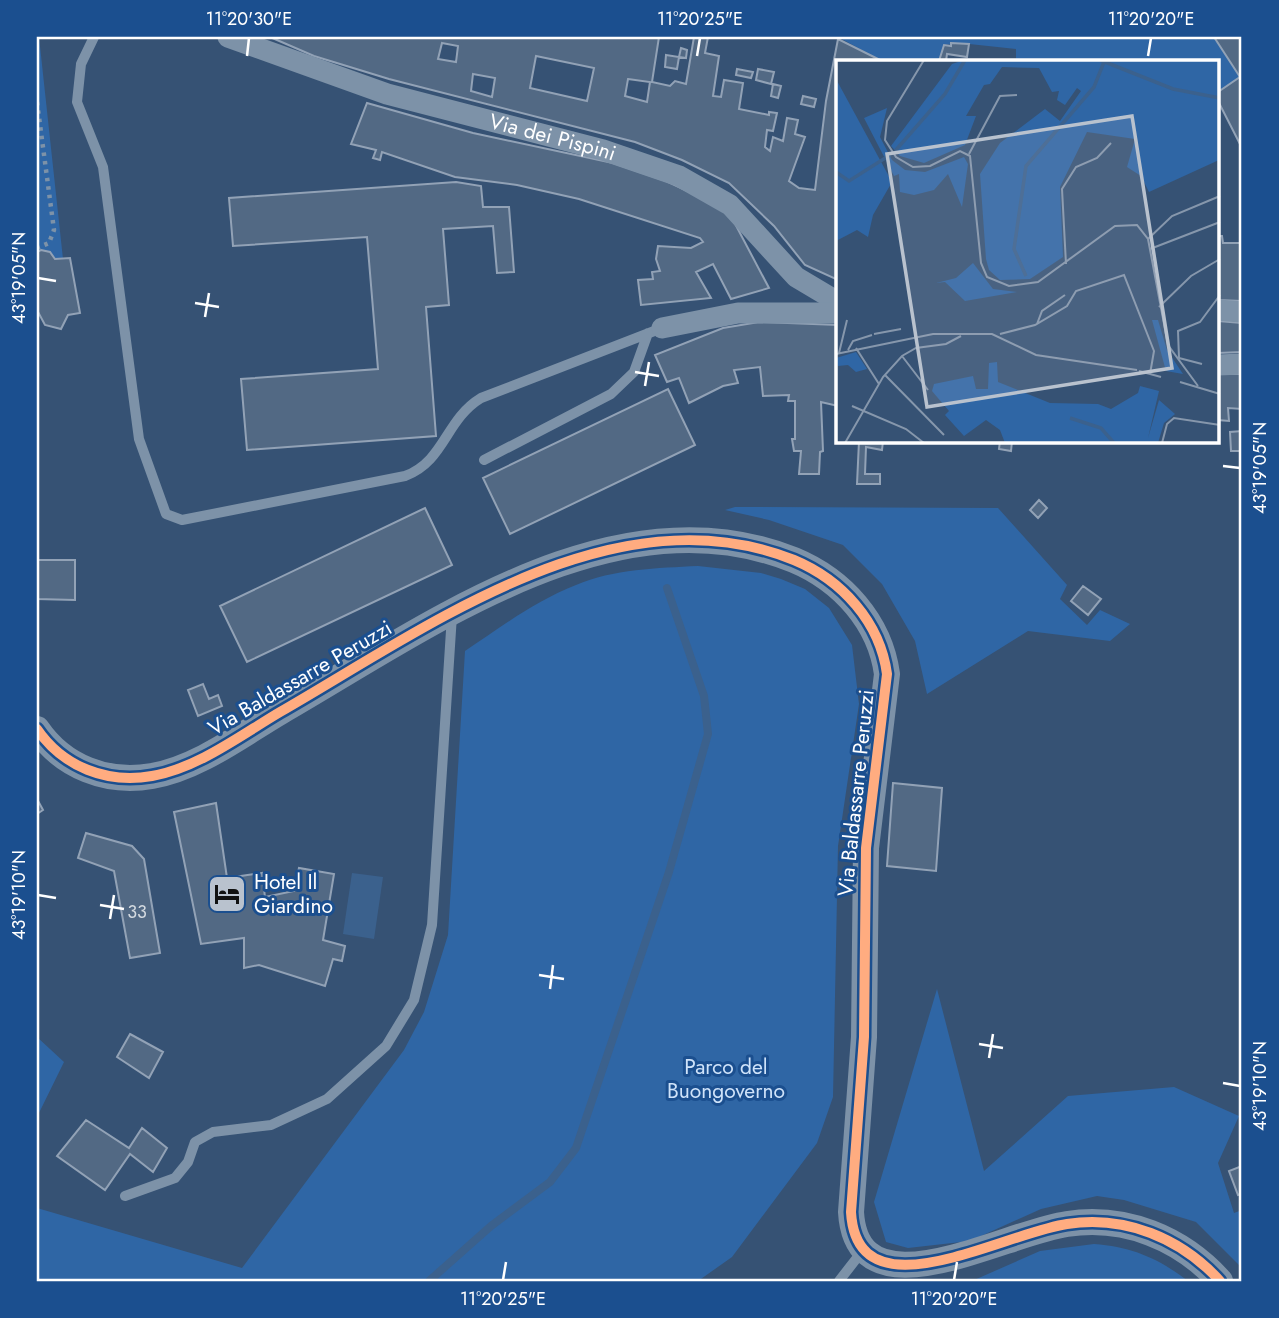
<svg xmlns="http://www.w3.org/2000/svg" width="1279" height="1318" viewBox="0 0 1279 1318" font-family="Jost,sans-serif">
<style>
.green{fill:#2f66a5}
.water{fill:#3b618d}
.lines{fill:none;stroke-linecap:round;stroke-linejoin:round}
.stream{stroke:#3b618d;stroke-width:8}
.building{fill:#526984;stroke:#92a2b6;stroke-width:2;fill-rule:evenodd}
.path{stroke:#7d92a8;stroke-width:4.5;stroke-dasharray:3.5 5;stroke-linecap:butt}
.service{stroke:#7d92a8;stroke-width:10}
.minor{stroke:#7d92a8;stroke-width:21}
.tertiary{stroke:#7d92a8;stroke-width:26}
.cycleway-casing{stroke:#1b4f8f;stroke-width:15}
.cycleway{stroke:#ffac80;stroke-width:10}
.ticks{fill:none;stroke:#fff;stroke-width:2.5}
.labels{text-anchor:middle;dominant-baseline:central;stroke-width:6;stroke-linejoin:round;paint-order:stroke}
.number-label{font-size:18px;fill:#d4dae0}
.street-label{font-size:21px;fill:#fff;stroke:#1b4f8f}
.poi-label{font-size:21px;fill:#fff;stroke:#1b4f8f;text-anchor:start}
.park-label{font-size:21px;fill:#cfe3fa;stroke:#1b4f8f}
.inset-river{fill:none;stroke:#3b618d;stroke-width:3.5}
.inset-road{fill:none;stroke:#8697ac;stroke-width:2}
.view{fill:#b9c2ce;fill-opacity:0.15;stroke:#b9c2ce;stroke-width:3.5}
.inset-edge{fill:none;stroke:#fff;stroke-width:3.5}
.neatline{fill:none;stroke:#fff;stroke-width:2.5}
.ticks-label{font-size:18px;text-anchor:middle;fill:#fff}
</style>
<rect width="100%" height="100%" fill="#365274"/>
<path class="green" d="M37,37H39L63,259H55L50,252H37Z
M838,37H1214L1240,77L1218,92V61H1016V49L960,43L944,45L939,61H882Z
M735,507L998,508L1067,585L1060,599L1087,625L1100,610L1130,624L1110,641L1028,631L927,694L915,641L882,584L843,545L769,520L725,510Z
M698,566L761,573L781,579L805,589L829,608L852,645L859,704L838,846L833,1097L817,1143L732,1257L698,1281H37V1208L242,1268L404,1050L424,1012L448,935L465,651C501,627 535,601 576,585C613,569 658,568 698,566Z
M937,989L984,1171L1068,1096L1174,1087L1239,1116L1218,1163L1234,1213L1242,1210V1268L1196,1222L1124,1200L1097,1196L1041,1209L970,1241L908,1248L886,1242L874,1202Z
M37,1037L64,1062L37,1117Z
M1094,1244C1132,1247 1158,1258 1188,1281H972L1040,1251Z"/>
<path class="water" d="M352,873L383,877L374,939L343,934Z"/>
<g class="lines">
<path class="stream" d="M429,1281L491,1226L550,1182L576,1148L669,872L708,734L704,696L667,588"/>
</g>
<path class="building" d="M270,37H659L652,82L670,86L675,81L686,84L694,37H708L705,53L719,56L713,96L721,97L724,80L743,83L739,109L769,115V112L777,113L773,131L767,130L765,147L770,151L773,137L783,141L787,118L798,120L795,134L805,137L789,181L799,188L815,190L826,101L838,39L882,61H838V280L805,265L774,226L729,183L682,160L635,142L389,79L314,56ZM442,43L458,46L456,62L438,59ZM536,56L594,68L587,101L530,88ZM473,74L495,78L492,97L471,91ZM628,79L650,82L647,102L625,96Z
M1214,37H1242V76L1240,77Z
M951,43L969,44L967,57L947,54L946,61H939L944,45L951,46Z
M681,48L687,50L686,58L679,57Z
M666,55L679,57L677,69L665,67Z
M737,69L753,72L751,78L736,75Z
M758,69L774,72L771,84L756,80Z
M1240,77L1242,81V148L1218,101V92Z
M773,84L781,86L778,98L771,96Z
M803,96L816,99L814,107L801,104Z
M367,103L473,133L613,163L666,181L713,203L732,218L769,288L731,299L713,264L696,272L711,298L641,305L638,280L653,279L652,272L660,271L656,259L658,246L691,248L703,242L700,238L579,199L517,185L455,177L382,152L380,160L373,158L376,150L351,144Z
M456,182L481,186L483,207H509L514,272L497,273L493,226L443,229L449,305L426,307L436,436L247,450L241,379L378,369L367,237L233,246L229,198Z
M1218,236H1222L1223,243H1242V301L1218,300Z
M41,250L50,252L55,259L70,258L80,313L68,315L61,329L45,325L37,310V252Z
M1218,321L1242,323V352L1218,353Z
M759,322L838,325V406L821,402L823,451L820,452L819,474H799L801,451H794L792,439H795V401H788L789,395L763,396L760,367L734,370L738,383L723,386L689,403L679,378L667,382L655,355L723,328Z
M1218,374H1242V409L1228,408L1229,421L1218,420Z
M668,389L695,445L510,534L483,478Z
M1242,431V451H1231L1230,432Z
M859,441H883L882,450L866,447L865,474H880V484H857Z
M1000,441H1012L1011,451L999,449Z
M1039,500L1047,508L1038,518L1030,510Z
M425,508L452,565L247,662L220,606Z
M37,560H75V600L37,599Z
M1083,586L1101,599L1088,615L1071,601Z
M203,684L209,699L218,695L222,706L198,716L188,690Z
M893,783L942,788L936,871L887,866Z
M37,799L43,810L37,814Z
M216,803L227,878L262,873L265,897L294,891L299,868L334,874L323,940L345,946L342,961L333,959L325,986L259,965L244,968V938L201,944L174,812Z
M86,833L132,846L144,859L160,953L130,958L114,871L78,858Z
M130,1034L163,1052L149,1078L117,1057Z
M86,1120L129,1148L142,1128L167,1148L153,1172L130,1154L105,1190L57,1156Z
M1242,1166V1194L1238,1195L1229,1171Z"/>
<g class="lines">
<path class="path" d="M37,102L54,230L49,243L37,248"/>
<path class="service" d="M94,37L81,64L77,102L103,167L139,439L166,514L182,520L405,476C445,461 445,420 481,398L662,328
M484,460L611,394L634,372L648,333
M125,1196L175,1178L188,1162L195,1142L213,1132L271,1125L327,1099L386,1046L414,1000L432,925L452,615
M839,1281L860,1254"/>
<g class="minor">
<path id="s1" d="M228,37L387,94L603,150L679,176L730,205L796,277L838,302"/>
<path d="M1218,310L1242,312"/>
<path d="M662,328L738,313H838"/>
<path d="M1218,365L1242,364"/>
</g>
<path class="tertiary" d="M37,729C63,767 107,784 152,776C198,768 241,735 280,712C428,627 615,488 794,560C842,580 880,622 887,674L866,848L864,1037L851,1212C857,1318 1003,1233 1067,1224C1125,1215 1181,1238 1220,1281"/>
<defs>
<path id="cycleway" d="M37,729C63,767 107,784 152,776C198,768 241,735 280,712C428,627 615,488 794,560C842,580 880,622 887,674L866,848L864,1037L851,1212C857,1318 1003,1233 1067,1224C1125,1215 1181,1238 1220,1281"/>
</defs>
<use href="#cycleway" class="cycleway-casing"/>
<use href="#cycleway" class="cycleway"/>
</g>
<path class="ticks" d="M247,56L249,38M697,56L700,38M1148,56L1151,38M38,278L56,281M195,303L219,307M205,317L209,293M635,372L659,376M645,386L649,362M1223,466L1240,468M38,895L56,898M100,905L124,909M110,919L114,895M539,975L564,979M550,989L553,965M979,1044L1003,1048M989,1058L993,1034M1223,1083L1240,1086M503,1280L506,1262M954,1280L957,1262"/>
<defs>
<symbol id="hotel-square" viewBox="-11 -11 22 22"><rect x="-9" y="-9" width="18" height="18" rx="4" fill="#b9c2ce" stroke="#1b4f8f"/><path d="M-6-4.5h1.5V1H6V5H4.5V3h-9V5H-6ZM-4 0a1.8 1.8 0 1 1 3.6 0ZM.5 0V-2.5h3Q6-2.5 6 0Z" fill="#111"/></symbol>
</defs>
<g fill-rule="evenodd">
<use href="#hotel-square" x="205" y="872" width="44" height="44"/>
</g>
<g class="labels">
<g class="number-label">
<text x="137" y="912">33</text>
</g>
<g class="street-label">
<text stroke="none"><textPath href="#s1" startOffset="340">Via dei Pispini</textPath></text>
<text transform="translate(300 678) rotate(-30)">Via Baldassarre Peruzzi</text>
<text transform="translate(856 793) rotate(-84)">Via Baldassarre Peruzzi</text>
</g>
<g class="poi-label">
<text x="254" y="882">Hotel Il<tspan x="254" dy="24">Giardino</tspan></text>
</g>
<g class="park-label">
<text x="726" y="1067">Parco del<tspan x="726" dy="24">Buongoverno</tspan></text>
</g>
</g>
<g transform="translate(836 60)">
<rect width="383" height="383" fill="#365274"/>
<path d="M128,0H383V100L313,132L305,116L291,107L299,79L251,72L224,127L227,197L194,219L164,220L153,210L150,199L144,114L164,83L209,49L224,61L245,31L241,28L229,45L221,40L223,31L216,32L203,8L166,7L154,24L148,25L130,56H140L129,85L88,103L64,96L55,86L116,4ZM0,19L56,122L37,155L32,177L21,170L0,181ZM51,48L44,77L56,100L69,110L89,112L128,97L132,104L126,147L112,114L98,130L78,135L64,132L63,114L58,116L28,58ZM137,203L157,229L181,232L129,241L109,222L100,223L120,218ZM316,260H322L331,290L347,314L330,311ZM20,292L31,309L20,312L12,305L2,306L0,298ZM161,302L162,322L214,343L262,344L275,349L302,333L304,326L323,331L312,378L323,340L339,354L328,363L322,383H169L164,370L150,360L128,376L109,355L113,351L96,331L98,324L137,316L140,329H152L153,303Z" fill="#2f66a5"/>
<path class="inset-river" d="M264,0L337,29L384,38M59,91L109,34L129,0M0,112L13,121L54,95M190,216L178,189L190,106L258,27L268,2M234,358L265,368L278,383"/>
<path class="inset-road" d="M88,0L51,61L49,80L60,97L77,107L94,106L124,91L134,96L145,203L151,217L173,226L202,222L279,166L301,165L312,179L332,285L362,326M133,94L164,36L181,35M312,179L336,156L384,136M314,189L384,162M230,204L226,129L240,107L261,98L275,83M323,247L355,216L384,199M201,264L206,251L229,235M38,274L65,269M164,274L199,265L231,246L240,231L288,215L318,291L314,314M20,288L43,324M12,290L17,281L36,275M3,293L11,260M0,294L97,274H156L200,295L301,310M66,296L92,330M343,298L342,271L364,262L384,235M343,298L366,304M303,311L325,317M49,315L108,375M344,322L384,334M16,346L70,369L88,383M9,383L47,317L66,296L80,288L110,284L125,276M326,383L331,364L338,358L384,365"/>
<path class="view" d="M296,56L336,308L91,347L51,94Z"/>
<rect width="383" height="383" class="inset-edge"/>
</g>
<rect width="1279" height="1318" fill="none" stroke="#1b4f8f" stroke-width="77"/>
<rect x="38" y="38" width="1202" height="1242" class="neatline"/>
<g class="ticks-label">
<text x="249" y="25">11°20'30"E</text>
<text x="700" y="25">11°20'25"E</text>
<text x="1151" y="25">11°20'20"E</text>
<text transform="translate(19 278) rotate(-90)" y="6">43°19'05"N</text>
<text transform="translate(1260 468) rotate(-90)" y="6">43°19'05"N</text>
<text transform="translate(19 895) rotate(-90)" y="6">43°19'10"N</text>
<text transform="translate(1260 1086) rotate(-90)" y="6">43°19'10"N</text>
<text x="503" y="1305">11°20'25"E</text>
<text x="954" y="1305">11°20'20"E</text>
</g>
</svg>
